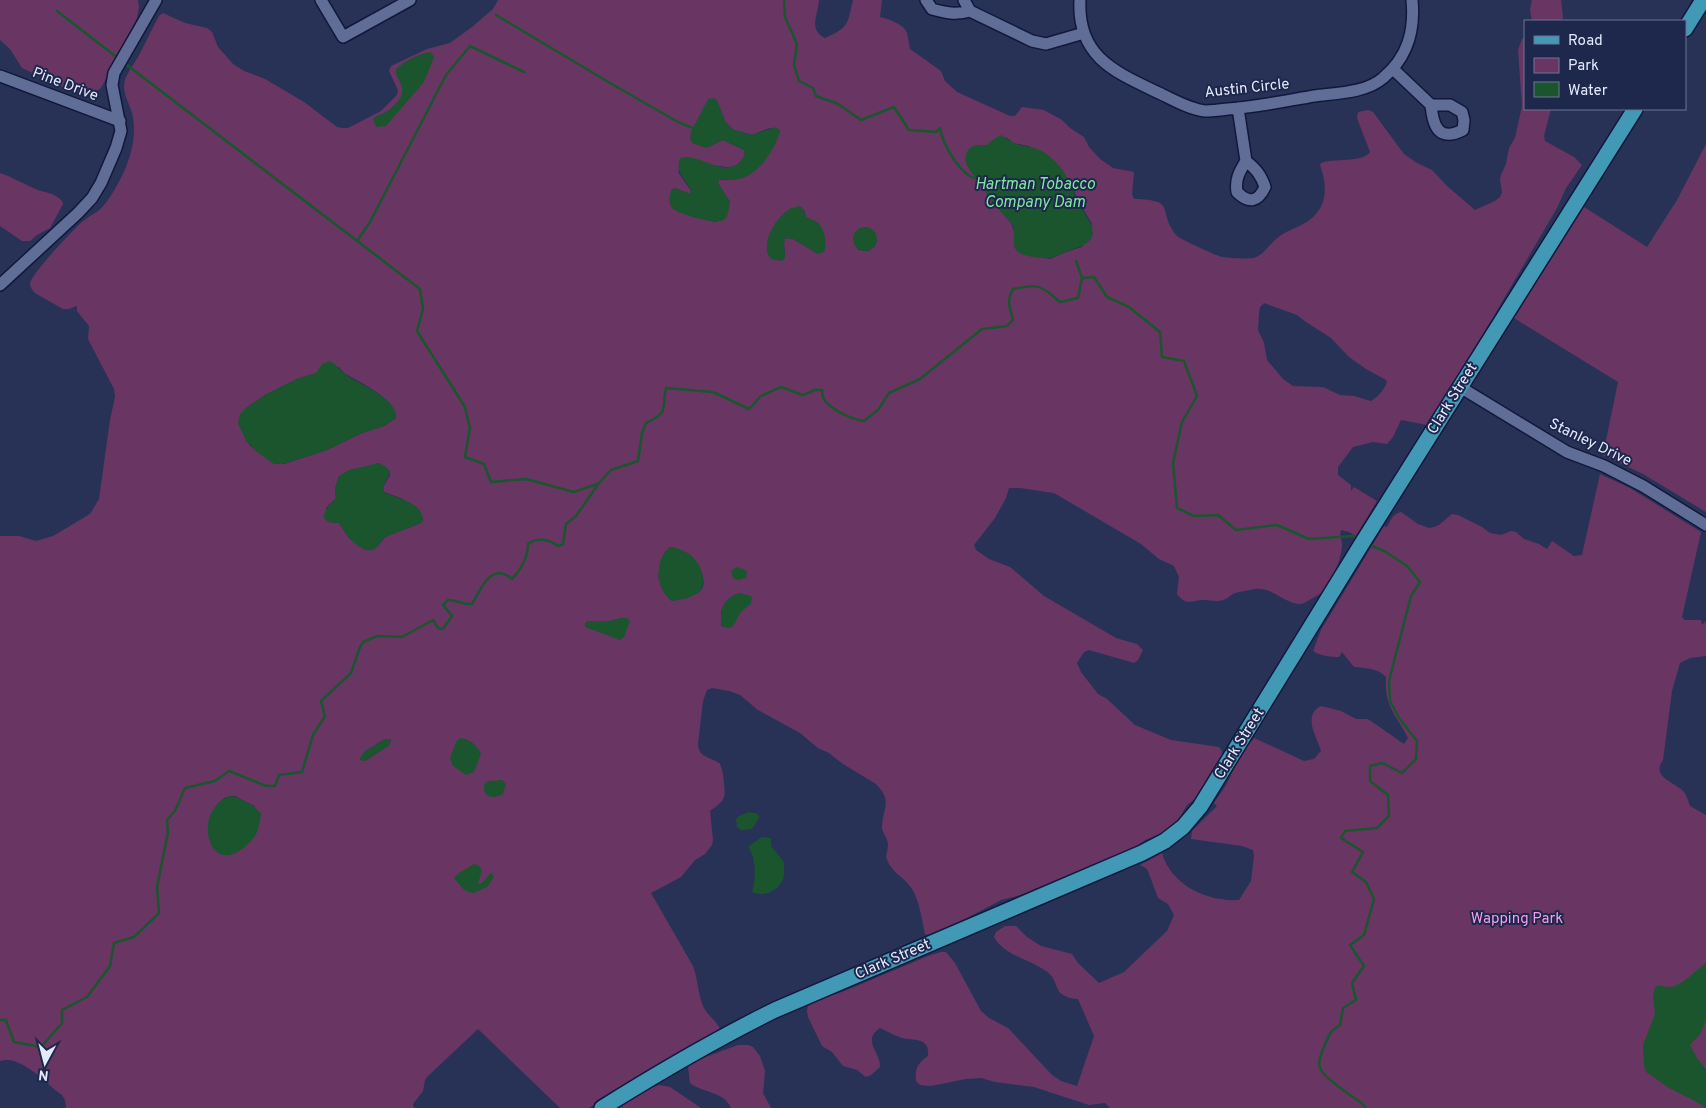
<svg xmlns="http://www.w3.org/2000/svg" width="1706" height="1108" viewBox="0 0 1706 1108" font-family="Overpass,sans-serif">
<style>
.green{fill:#693664;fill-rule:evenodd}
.water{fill:#1a552e}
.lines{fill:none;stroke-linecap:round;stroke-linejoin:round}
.stream{stroke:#1a552e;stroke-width:2.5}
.minor-casing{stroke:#11183b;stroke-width:14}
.major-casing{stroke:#11183b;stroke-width:18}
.minor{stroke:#606d97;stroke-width:11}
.major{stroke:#4299b6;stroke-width:15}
.labels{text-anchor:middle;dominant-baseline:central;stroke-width:4;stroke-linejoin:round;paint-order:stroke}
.street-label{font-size:15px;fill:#e4eafd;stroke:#1e274c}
.park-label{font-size:15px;fill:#f59eea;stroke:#1e274c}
.water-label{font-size:16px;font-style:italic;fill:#81e79d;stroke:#1e274c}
</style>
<rect width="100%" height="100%" fill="#283257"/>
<path class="green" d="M0,0H138L139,7L137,18L101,88L92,94L69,90L22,68L10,49L0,40Z
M498,0H819C818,15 808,30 825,38C850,27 847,24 853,0H882L880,17C888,19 904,24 907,33C908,38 909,44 910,49L941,71L945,81L957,92L1010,116H1015L1022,107L1044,110L1062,120L1070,128L1084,137L1089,147L1100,159L1113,168L1134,172L1132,194L1134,199C1179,200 1156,211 1177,236C1180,239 1217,256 1222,257C1229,258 1247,259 1253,258C1263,256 1269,245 1276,239C1286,230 1300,228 1312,218C1328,204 1327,184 1320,165L1321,163C1334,158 1362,163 1370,152L1357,118L1358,112L1368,110L1373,112L1404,154L1417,163L1432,170L1447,186L1475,210L1495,201L1500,197L1502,192L1500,180L1501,175L1506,164L1509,148L1515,138L1522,106L1518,50L1522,39L1525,37V109H1551L1544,136L1545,141L1574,157L1582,165L1566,188L1557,208L1492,319L1427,425L1401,420L1393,437L1387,444L1373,442L1353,447L1338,467V475L1351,485V491L1354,487L1377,501L1356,536L1349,532L1341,530C1339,536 1342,539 1342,545C1342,556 1332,584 1324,591C1321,593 1304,604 1301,604C1285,604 1273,587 1255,589C1250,590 1236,592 1233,594C1229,596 1227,599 1223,600C1217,602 1210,600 1204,600C1191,600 1187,607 1177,594L1179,577L1174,566L1159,559L1141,544L1054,493L1020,488H1009L1006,498L995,518L974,545L976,550L989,559L1010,567L1044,596L1116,638L1137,644L1143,650L1138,660L1134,663L1089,650L1084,652L1077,663L1081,672L1098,694L1107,699L1135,725L1171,740L1219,747L1222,751V757L1207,786L1196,798L1187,805L1176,824L1167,831L1145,840L1131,850L1036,891L1001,900L941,932C935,934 931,936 925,934C922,920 919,897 910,886C903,877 892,872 887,860C885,856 888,850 888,845C888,838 882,833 882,827C883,806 893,802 876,784L843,764L829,753L818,748L800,733L758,710L740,695L729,691L712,688L707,690L703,701L698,744C698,758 711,757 719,763C723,766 726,793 724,797C722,803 715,807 710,811L713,840L712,845L705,854L695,860L681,877L651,893L693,966C698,979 698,994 703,1006C707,1015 716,1020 720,1029L716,1034L589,1108H560L478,1029L428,1076L425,1080L423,1091L413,1104L414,1108H66L65,1100L62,1095C46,1084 21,1054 0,1061V536H19L36,541L53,536L90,514L99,499L110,420L115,397L114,389L88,339L89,326L77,311V306L69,309H63L35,293C32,290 30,287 30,283C33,272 73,230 82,222C93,213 99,213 108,200C124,177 138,146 133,117C131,105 121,93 125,80C127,73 134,64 138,57C145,44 152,29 159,16L163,13L185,23L207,28L212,32L218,47L233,64L244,71L265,79L304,102L337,127L342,128H348L381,111L397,95L398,90L389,71L391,66L427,49L450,43L472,27L493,9ZM715,98L726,123L734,130L752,135L770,128L780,130L771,151L738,179L719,180L718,183L730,202L716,222L694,217L672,208L675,188L690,194L691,191L678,172L686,157C697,160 723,170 734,166C739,165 742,159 745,155L744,150L723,140L706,148ZM1006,137L1013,143L1029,146L1070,181L1078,200L1092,224L1082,247L1066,252L1050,259L1022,254L1014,246L1015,234L1011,223L992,201L982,186ZM792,208L804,210L806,217L818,223V254L793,239L785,238C782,246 788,253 782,261L767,252C767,237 778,216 792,208ZM876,234L875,246L869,251L858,250L855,237ZM1264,303L1297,315L1306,322L1331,338L1349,357L1366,369L1386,380L1387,382C1384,390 1378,397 1371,401L1354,396L1340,395L1323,387L1293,386L1283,379L1267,360L1264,343L1258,330L1259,313L1260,307ZM339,367L344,373C359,382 397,399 396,418L384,426L362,433L327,450L284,464L250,446L238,423L246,408L265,395L299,378ZM379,463L389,470L390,475L383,487L384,492L403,499L423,518L421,523L385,537L378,546L365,550L349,538L339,523L328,522L326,508L336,498L335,489L339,476ZM670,547C677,548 686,552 691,556C699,563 710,584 699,592C692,596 680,598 672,601L666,595L658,576ZM751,603L740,612L732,627H723L721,625V610ZM622,618L620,640L587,621H609ZM385,739L391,741L388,746L365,761L364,752ZM230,796H235L256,807L216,806L224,798Z
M1532,0H1561L1563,18L1561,21H1532L1530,10Z
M1706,144V512L1643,474L1603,455L1618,382L1514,318L1584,207L1647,247L1677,200Z
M0,173C12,177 22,183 33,188C44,193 54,192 62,201L63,204L50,228L37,235L30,241H22L0,226Z
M1600,474L1630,488L1701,532L1682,617L1685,620H1701L1702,625L1706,621V656L1690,658L1680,663L1672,691L1663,760C1651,777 1673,781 1683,791C1687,795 1688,801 1690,806L1706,815V1108H1110L1105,1103L1089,1105L1034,1087L995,1082L981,1078L966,1079L931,1086L920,1085L916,1081C915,1068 917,1064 928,1056C930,1037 915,1041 902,1038C895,1036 887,1031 880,1028C861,1041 881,1052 880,1067L871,1075L866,1077L857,1070L843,1066L832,1052L822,1046L808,1017L807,1011L808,1006L820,999L842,992L928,956L941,952H946L955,963L981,1011L989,1018L1008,1028L1052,1075L1061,1081L1077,1086L1094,1036L1078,999C1050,997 1062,982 1046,971C1029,959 1005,956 994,937L996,932L1005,926H1016L1027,937L1041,946L1072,954L1078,963L1099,983L1124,972L1167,931L1174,915L1168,904L1158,898L1148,871L1146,868L1140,865L1162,853C1171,885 1207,902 1239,900L1251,881L1254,856L1253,850L1242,846L1191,839L1192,831L1217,806L1214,803C1220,794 1227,785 1231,775C1237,763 1238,747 1252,741L1254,738L1304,761L1314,759L1321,751C1317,737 1302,716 1321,706L1341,711L1356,719H1367L1371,721L1404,744L1408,738C1396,714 1384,707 1386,677C1378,668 1365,668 1354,667L1342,652L1339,657C1331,657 1320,656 1313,651L1321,630L1384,526L1387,527C1391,520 1392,514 1401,512L1418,524L1429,528L1434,527L1439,525L1452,514L1458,515L1482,527L1490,533L1501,535L1511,531L1516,532L1524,539L1539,544L1547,549L1552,541L1574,556L1582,555Z
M738,1045H748L753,1047L760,1056L765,1071L763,1093L771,1108H731C724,1091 702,1093 690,1083L688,1066L692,1062Z
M659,1085L670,1087L701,1108H616L643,1091Z"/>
<path class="water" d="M431,52L434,57L424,82L386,126L376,127L373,119C377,115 379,115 384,113C392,109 404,98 402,88C401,81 395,77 396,69C407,60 417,54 431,52Z
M713,98L717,100L726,123L734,130L752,135L776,127L780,130C776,149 758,176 738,179C732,181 725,178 719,180L718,183L730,202C729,207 729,216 724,220C717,225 677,214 672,208C668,203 669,194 672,189L675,188L690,194L691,191C685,177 675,175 680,158C697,152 717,173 734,166C739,164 742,159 745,155L744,150L723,140L706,148L692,143L690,138L691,132L708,99Z
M1001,135C1005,137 1009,141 1014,143C1027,148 1036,145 1049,156C1067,171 1068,181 1077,200C1089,224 1109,239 1070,250C1061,253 1054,259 1045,258C1036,257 1022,257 1016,250C1011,243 1017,232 1012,224C1006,216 998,209 992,201C988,196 985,190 982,185C975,176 958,162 969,149C973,144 981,145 987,145L991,141Z
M799,206L802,207L806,217C810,219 815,220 818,223C825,229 827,244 824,252L818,254L793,239L786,238L784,242L785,258L782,261L771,259C759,245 775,219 788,210C791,208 796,207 799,206Z
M853 239a12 12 0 1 1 24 0a12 12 0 1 1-24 0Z
M330,361C336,364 339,369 345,374C359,385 397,397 396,418L384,426L362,433L327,450L283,464H274L257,452L246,441L238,423L240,414L246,408L265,395L299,378L316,373L322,364Z
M379,463L385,466L390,472L383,487L384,492C398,500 423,501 423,521L421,523L385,537L374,550C358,553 347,535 339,523L328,522L324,518C324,508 330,506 336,498L335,489L339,476L349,470Z
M670,547C688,549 703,562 703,581C703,585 702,589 699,592C692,598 681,600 672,601C655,590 654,559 670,547Z
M736,567L746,570L747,572L746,578L738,580L733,578L731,571Z
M740,593L751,596L752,598L751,603L740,613L734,625L729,628L723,627C720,623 721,621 721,616C722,603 728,596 740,593Z
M622,618H627L630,621L624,637L620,640L585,627V623L587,621H609Z
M460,738C470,739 477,745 481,754L474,772L466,775L453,766L450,758L456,742Z
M385,739H391V741L388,746L365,761L359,760L364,752Z
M502,780L506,784L503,794L495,797L487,796L484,790V785L488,781Z
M230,796C238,796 257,807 261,814C258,833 257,837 242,849C206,876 193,808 230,796Z
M749,812L758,814L759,818L752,829L741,830L737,827L736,819L739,816Z
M762,837L771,838V846L784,862C784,868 785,873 783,879C778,892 763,897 752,892C756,880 756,858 749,848L750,845Z
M474,864L478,865L482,870L478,884L482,883L490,874L492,873L494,877L487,887L473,893L464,890L454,878L459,873Z
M1706,963V1019L1701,1033L1690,1045L1697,1058L1706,1069V1108L1695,1101L1669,1088L1646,1072L1644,1067L1643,1045L1655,1014L1653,997L1655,987C1662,984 1665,988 1671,987C1685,984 1695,970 1706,963Z"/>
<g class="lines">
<path class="stream" d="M784,0L785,17L797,44L794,65L799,81L813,88L816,96L838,104L861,120L894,107L909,130L936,132L940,128C943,145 961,177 978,179
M57,11L119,59
M496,15L610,83L678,122L693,128
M123,62L420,289L423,309L417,331L465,407L470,428L465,457L484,464L491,482L526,479L574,492L597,484
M357,241L370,222L446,75L470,46L524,72
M1076,261L1082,278
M0,1020H6L14,1042L41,1047L62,1023V1010L87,997L110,966L114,943L134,937L159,913L157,887L168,832L167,820L175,811L185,788L215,781L229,771L266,786H275L279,775L302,772L313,735L325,716L321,701L351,673L360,647L363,642L377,636L402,637L433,620L438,628L443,629L452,616L443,605L448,600C457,600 463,605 472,604C481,589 491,561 512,579C521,570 528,557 528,544C537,537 549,539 558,546L563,544L566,524L576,516L599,483L611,470L638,461L642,433L646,423C670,412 661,410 666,388L713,392L749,409L761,396L781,387L803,395L815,390H822C822,395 824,401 828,404C837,412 853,420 864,421L878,410L889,393L920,379L982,329L1007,326L1013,320C1010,308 1006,301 1013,289C1038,284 1040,284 1060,302L1078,298L1082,278L1094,277L1107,297L1129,307L1160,332L1162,357L1184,361L1197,396L1182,422L1173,463L1177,508L1194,516L1218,515L1236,530L1277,525L1309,539L1353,536L1359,540
M1365,1108L1364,1105C1354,1097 1326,1080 1321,1070C1317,1063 1321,1054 1324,1047C1329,1035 1329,1032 1340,1025L1343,1008L1356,1000L1352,983L1364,966L1350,945L1364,935L1374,899L1366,882L1352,872L1363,852L1341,838L1345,831L1377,828L1389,816L1388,795L1370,781V766L1382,763L1402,773L1416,759L1417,741L1399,718L1390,701L1389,681L1411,596L1420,582L1407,566L1386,552L1368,544"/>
<defs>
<path id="minor" d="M321,0L343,37L410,0
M926,0L932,9C946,13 956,15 970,11L1032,41L1046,44L1084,33
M964,0L970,11
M1080,0C1077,57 1115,72 1159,93C1174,100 1189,109 1205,111C1212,111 1220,110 1228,109C1257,107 1285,101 1314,96C1336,93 1366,93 1383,78C1408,57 1415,31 1412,0
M1393,69L1431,105C1433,127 1439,142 1463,130L1464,120L1462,112L1450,105H1431
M0,76L120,121
M1238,108L1246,161C1239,172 1235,180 1237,192C1249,204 1258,202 1265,187C1261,175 1256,169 1246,161
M0,285L78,213L92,198L101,183L116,148L121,131L112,85L114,73L156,0
M1460,387L1567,452L1604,466L1643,486L1706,525"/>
<path id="major" d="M1685,29L1703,0
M602,1108C658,1073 716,1039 775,1010L1142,853L1165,841L1183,827L1200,807L1361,545L1635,109"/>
</defs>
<use href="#minor" class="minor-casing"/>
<use href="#major" class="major-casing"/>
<use href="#minor" class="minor"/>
<use href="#major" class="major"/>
</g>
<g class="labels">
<g class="street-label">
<text transform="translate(65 85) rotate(21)">Pine Drive</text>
<text transform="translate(1247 89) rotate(-6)">Austin Circle</text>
<text transform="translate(1453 399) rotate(-58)">Clark Street</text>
<text transform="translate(1590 443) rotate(26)">Stanley Drive</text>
<text transform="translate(1240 744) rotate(-58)">Clark Street</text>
<text transform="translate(893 960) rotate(-23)">Clark Street</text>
</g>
<g class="park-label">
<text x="1517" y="919">Wapping Park</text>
</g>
<g class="water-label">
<text x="1035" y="185">Hartman Tobacco<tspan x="1035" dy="18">Company Dam</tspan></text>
</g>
</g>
<rect x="1524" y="20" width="162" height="90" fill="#1e274c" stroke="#6d7593"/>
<rect x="1534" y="36" width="25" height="8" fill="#4299b6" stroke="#6d7593"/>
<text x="1568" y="45" font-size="15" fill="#e4eafd">Road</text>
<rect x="1534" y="58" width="25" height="15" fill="#693664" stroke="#6d7593"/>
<text x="1568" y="70" font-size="15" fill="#e4eafd">Park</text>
<rect x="1534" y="82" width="25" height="15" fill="#1a552e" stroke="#6d7593"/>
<text x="1568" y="95" font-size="15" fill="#e4eafd">Water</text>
<g transform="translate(45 1063) rotate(187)" stroke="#1e274c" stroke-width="4" paint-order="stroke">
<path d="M0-4L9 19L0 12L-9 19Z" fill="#e4eafd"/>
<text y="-8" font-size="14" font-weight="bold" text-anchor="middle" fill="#e4eafd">N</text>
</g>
</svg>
